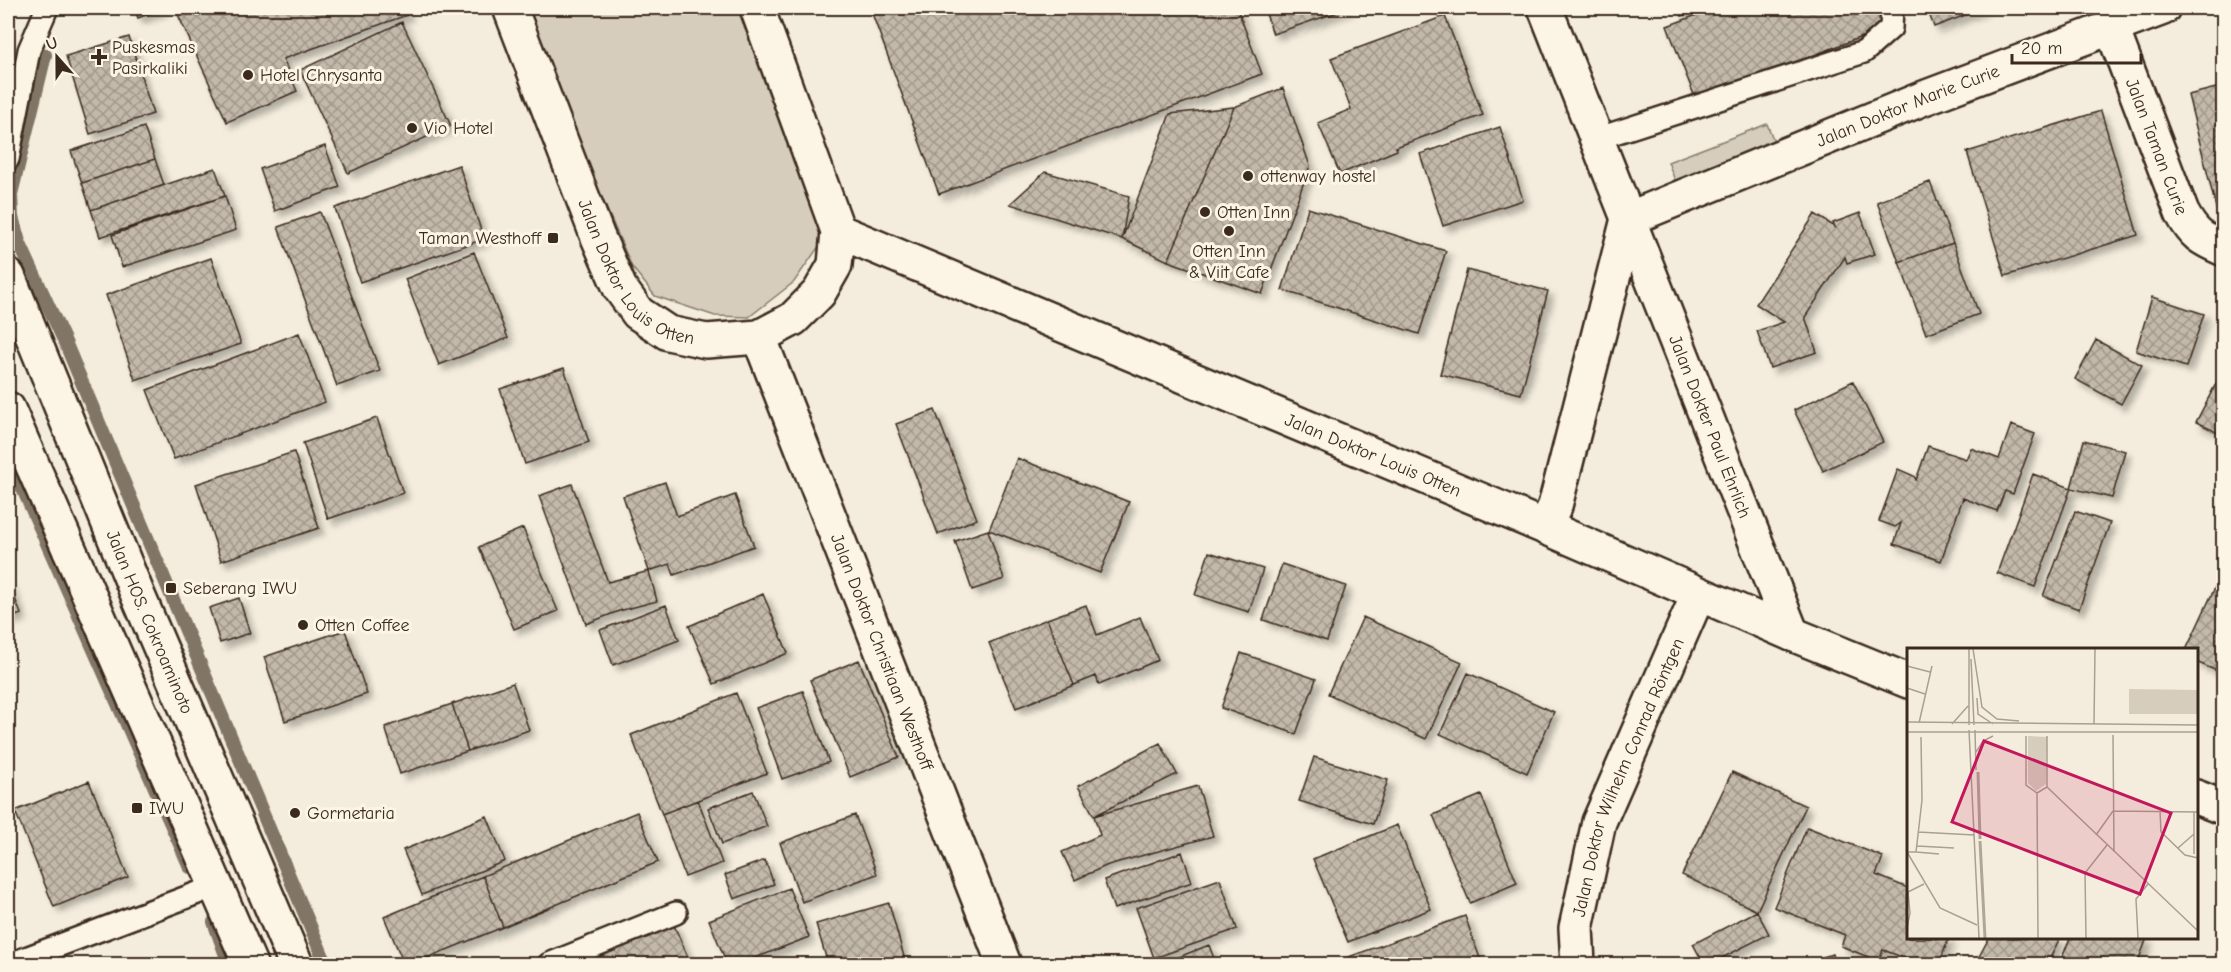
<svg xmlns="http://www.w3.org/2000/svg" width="2231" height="972" viewBox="0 0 2231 972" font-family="'Comic Neue',sans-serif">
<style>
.park{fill:#d6cdbd;stroke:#887c6e;stroke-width:1.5}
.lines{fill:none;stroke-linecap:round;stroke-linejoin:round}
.stream{stroke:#817466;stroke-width:14}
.building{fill:url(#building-cross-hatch);stroke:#3b2a1e;stroke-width:1.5;filter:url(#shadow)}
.lane-casing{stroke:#3b2a1e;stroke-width:26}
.street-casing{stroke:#3b2a1e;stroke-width:38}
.secondary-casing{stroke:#3b2a1e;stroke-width:38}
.highway-casing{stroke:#3b2a1e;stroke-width:38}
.lane{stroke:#fcf5e5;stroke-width:21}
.street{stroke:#fcf5e5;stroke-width:33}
.secondary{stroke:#fcf5e5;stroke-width:33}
.highway{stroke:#fcf5e5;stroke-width:33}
.poi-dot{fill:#3b2a1e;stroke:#fcf5e5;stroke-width:2}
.labels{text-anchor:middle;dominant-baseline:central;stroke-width:6;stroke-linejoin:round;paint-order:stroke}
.poi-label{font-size:18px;fill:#3b2a1e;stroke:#fcf5e5;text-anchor:start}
.street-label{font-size:18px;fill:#3b2a1e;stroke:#fcf5e5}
.inset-river{fill:none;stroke:#b0a596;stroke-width:3}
.inset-road{fill:none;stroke:#aa9f91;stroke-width:1.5}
.view{fill:#c2185b;fill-opacity:0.15;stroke:#c2185b;stroke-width:3}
.inset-edge{fill:none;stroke:#3b2a1e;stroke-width:3}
</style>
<defs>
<pattern id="building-cross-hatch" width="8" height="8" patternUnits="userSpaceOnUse" patternTransform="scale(1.5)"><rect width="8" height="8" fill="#c3b9aa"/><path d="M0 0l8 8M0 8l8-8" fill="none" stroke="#a0978a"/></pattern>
<filter id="shadow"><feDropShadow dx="5.5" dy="5.5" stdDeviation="3" flood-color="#0004"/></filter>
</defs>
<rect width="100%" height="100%" fill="#f4eddd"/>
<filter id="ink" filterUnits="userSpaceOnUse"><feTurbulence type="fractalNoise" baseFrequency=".0167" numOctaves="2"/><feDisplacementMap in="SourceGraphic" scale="12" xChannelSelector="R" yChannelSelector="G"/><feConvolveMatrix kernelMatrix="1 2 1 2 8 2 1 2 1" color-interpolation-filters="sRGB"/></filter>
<g filter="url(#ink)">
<path class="park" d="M528,8H750L823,205L822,242L794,282L749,317L715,316L655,296L632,267L586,161Z
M1767,124L1776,146L1677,186L1668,162Z"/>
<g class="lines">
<path class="stream" d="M45,55L11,194L12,217L19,242L65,342L326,964
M8,455L190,867
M214,922L229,964"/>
</g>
<path class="building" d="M134,8H165L138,18Z
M175,8H405L407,15L283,59L297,91L227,122Z
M870,8H1237L1262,74L939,194Z
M1264,8H1350L1273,34Z
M1678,8H1704L1682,16Z
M1716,8H1877L1885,28L1696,100L1667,26Z
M1927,8H1984L1934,27Z
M1445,16L1483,115L1396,147L1397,150L1340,174L1318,123L1351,109L1331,58Z
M402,22L451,126L348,173L300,70Z
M129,37L153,114L90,134L66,56Z
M2224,86V215L2218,216L2188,95Z
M1283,88L1310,166L1262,294L1168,261L1234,107Z
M1234,107L1168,261L1122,239L1170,114Z
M2101,111L2138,235L2005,276L1967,152Z
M144,127L155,159L82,183L71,151Z
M1500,127L1523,200L1443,226L1420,154Z
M325,146L340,187L275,211L260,169Z
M155,159L164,185L91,210L82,183Z
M459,165L484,239L360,282L335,208Z
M215,168L225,196L100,237L91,210Z
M1045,172L1129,196L1122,239L1010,204Z
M1930,182L1953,243L1899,262L1877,202Z
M225,196L236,230L122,267L112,235Z
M1308,208L1446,251L1419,334L1282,290Z
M320,212L380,371L337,386L278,227Z
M1860,213L1875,254L1847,263L1845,257L1805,317L1817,352L1770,368L1757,331L1784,322L1756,304L1815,214L1835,227L1833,223Z
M1953,243L1979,314L1926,334L1899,262Z
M474,252L508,338L439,365L405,279Z
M211,258L241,344L135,380L106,295Z
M1467,270L1548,291L1521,394L1440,374Z
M2152,297L2204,314L2186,367L2136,351Z
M299,333L325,402L174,459L147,390Z
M2096,340L2142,365L2121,404L2075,379Z
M564,368L589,442L525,464L500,389Z
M2221,374L2224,375V436L2196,422Z
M1853,381L1883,442L1823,471L1794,410Z
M935,410L977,519L938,534L896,424Z
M377,418L403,493L328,519L303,443Z
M2011,425L2035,434L2013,494L2005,491L1997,511L1963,498L1941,561L1894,544L1901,523L1895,527L1879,521L1898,469L1914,476L1916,480L1928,446L1966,459L1971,448L1999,459Z
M2084,440L2125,451L2112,498L2071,488Z
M294,452L319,528L221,561L196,484Z
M1017,458L1129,502L1100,573L989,530Z
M2033,474L2071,488L2035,587L1997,573Z
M665,482L677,516L735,495L754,546L674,575L670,564L649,571L623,496Z
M572,484L608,582L649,571L657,601L619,611L586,624L539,496Z
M2075,511L2110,523L2079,609L2043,596Z
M523,528L558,611L514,629L479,547Z
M988,530L1004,579L972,590L955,541Z
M1209,552L1263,569L1249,612L1195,595Z
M1282,564L1346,586L1327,641L1263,620Z
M2224,568V674L2196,662V650H2186Z
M8,580L21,614L8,619Z
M763,594L788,653L714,684L689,626Z
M239,598L250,633L220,643L209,608Z
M666,605L679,640L613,665L600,630Z
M1086,605L1097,635L1140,617L1158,660L1099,685L1096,676L1074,685L1047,619Z
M1363,617L1462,662L1426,739L1328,694Z
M1047,619L1074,685L1016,708L989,643Z
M345,630L367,694L285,721L264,657Z
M1241,653L1316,679L1296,734L1221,708Z
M859,660L899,757L850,777L810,680Z
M1468,673L1554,712L1527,773L1440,734Z
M513,683L529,730L468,751L452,704Z
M803,691L829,762L782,779L756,708Z
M736,693L767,773L662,814L631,735Z
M452,704L468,751L400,774L385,727Z
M1160,743L1177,774L1094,816L1078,786Z
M1314,757L1388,780L1373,824L1299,801Z
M1732,772L1806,806L1757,911L1682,875Z
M89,781L128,877L54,907L15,811Z
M1198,786L1213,836L1108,865L1075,880L1062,852L1100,835L1094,816Z
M753,791L767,826L722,844L708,808Z
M1481,795L1517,883L1470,903L1433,815Z
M698,800L722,863L685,877L662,814Z
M637,812L658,862L503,927L483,876Z
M855,815L877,874L802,902L780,843Z
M487,816L505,861L422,895L403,850Z
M1397,825L1431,909L1348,942L1313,859Z
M1807,827L1883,857L1876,875L1908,888V938H1949L1939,964H1921L1883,950L1878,961L1841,946L1845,935L1774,907Z
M1182,852L1192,882L1114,909L1104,880Z
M765,860L774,884L734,899L725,875Z
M483,876L503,927L412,964H404L384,917Z
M1220,879L1237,929L1154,958L1136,908Z
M789,888L809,937L740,964H727L709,920Z
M889,903L906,964H828L816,924Z
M1757,911L1769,934L1710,964H1704L1693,944Z
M1465,916L1482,964H1332L1331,963Z
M673,923L691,964H582Z
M1989,938H2060L2047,964H1975Z
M2070,938H2147L2137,964H2065L2060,963Z
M1209,945L1216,964H1161Z
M1832,954L1836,964H1803Z"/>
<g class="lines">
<defs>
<path id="lane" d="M1596,139L1864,52L1891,28L1892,8
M8,159L29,50L47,8
M10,964L216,886
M549,964L676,913"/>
<g id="street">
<path id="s1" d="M1545,8L1792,634"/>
<path id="s2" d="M2111,26L2182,213C2194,235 2201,239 2224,249"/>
<path id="s3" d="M1628,219L1924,98L2163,8"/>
<path id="s4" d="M759,337L1004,964"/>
<path d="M1545,527L1555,506L1628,219"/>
<path id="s5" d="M1578,964L1576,928L1599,822L1698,595"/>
</g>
<g id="secondary">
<path id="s6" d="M510,8L597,235L620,288L638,313L668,333L706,341L759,337L793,319L819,293L835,265L838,231L757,8"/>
<path id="s7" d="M838,231L1545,527L1792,634L1908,681"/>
<path d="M2196,797L2224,808"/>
</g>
<g id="highway">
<path id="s8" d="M8,276L139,598L296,964"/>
<path d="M8,409L250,964"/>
</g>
</defs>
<use href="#lane" class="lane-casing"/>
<use href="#street" class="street-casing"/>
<use href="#secondary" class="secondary-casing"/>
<use href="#highway" class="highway-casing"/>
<use href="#lane" class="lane"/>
<use href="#street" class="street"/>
<use href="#secondary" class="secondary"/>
<use href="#highway" class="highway"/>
</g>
</g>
<g class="poi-dot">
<path d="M96 48h6v6h6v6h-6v6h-6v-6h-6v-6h6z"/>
<circle cx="248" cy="75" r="6"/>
<circle cx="412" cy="128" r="6"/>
<circle cx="1248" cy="176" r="6"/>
<circle cx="1205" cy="212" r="6"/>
<circle cx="1229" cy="231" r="6"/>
<rect x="547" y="232" width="12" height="12" rx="3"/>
<rect x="165" y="582" width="12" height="12" rx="3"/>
<circle cx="303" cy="625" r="6"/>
<rect x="131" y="802" width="12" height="12" rx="3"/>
<circle cx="295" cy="813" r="6"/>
</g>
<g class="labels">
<g class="poi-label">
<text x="112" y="47">Puskesmas<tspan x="112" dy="21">Pasirkaliki</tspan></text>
<text x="260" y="75">Hotel Chrysanta</text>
<text x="424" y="128">Vio Hotel</text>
<text x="1260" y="176">ottenway hostel</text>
<text x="1217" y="212">Otten Inn</text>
<text x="541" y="238" text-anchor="end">Taman Westhoff</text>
<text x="1229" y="251" text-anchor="middle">Otten Inn<tspan x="1229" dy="21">&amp; Viit Cafe</tspan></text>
<text x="183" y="588">Seberang IWU</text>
<text x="315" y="625">Otten Coffee</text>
<text x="149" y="808">IWU</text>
<text x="307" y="813">Gormetaria</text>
</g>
<g class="street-label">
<text stroke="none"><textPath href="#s3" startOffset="302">Jalan Doktor Marie Curie</textPath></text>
<text stroke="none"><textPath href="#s2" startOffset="129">Jalan Taman Curie</textPath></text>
<text stroke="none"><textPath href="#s6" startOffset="300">Jalan Doktor Louis Otten</textPath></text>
<text stroke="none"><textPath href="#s1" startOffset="450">Jalan Dokter Paul Ehrlich</textPath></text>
<text stroke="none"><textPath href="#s7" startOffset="580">Jalan Doktor Louis Otten</textPath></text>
<text stroke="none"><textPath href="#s8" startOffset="374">Jalan HOS. Cokroaminoto</textPath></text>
<text stroke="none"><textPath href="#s4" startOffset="338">Jalan Doktor Christiaan Westhoff</textPath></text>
<text stroke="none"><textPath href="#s5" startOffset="196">Jalan Doktor Wilhelm Conrad Röntgen</textPath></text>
</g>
</g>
<g transform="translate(1907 648)">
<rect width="291" height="291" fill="#f4eddd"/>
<path d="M222,41L291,42V66H222Z" fill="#d6cdbd"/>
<path d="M121,88L140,89L139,136L129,143L121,135Z" fill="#d6cdbd"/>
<path class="inset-river" d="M71,124L73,191M73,193L78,290"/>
<path class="inset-road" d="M62,1V77M66,1L75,59L90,71L112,73M64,11L67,77M0,18L23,24M0,40L18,46M70,50L71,66L86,76M0,74L291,77M12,75L25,18M45,76L61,58M187,76L188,1M62,82L72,290M68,82L69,122M0,84H291M206,87L207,204M119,88V137L130,145L140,139V88M69,104L76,93L86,88M140,139L291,283M130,145L131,290M206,163L291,164M253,163L254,184L278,207L291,210M287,164V206M11,184L67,187M189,187L206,163M10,198L47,200M271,200L287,186M0,204H9L15,152L14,89M0,204L33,260L70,277M9,204L32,206M0,280L3,265L1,244L17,236M179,290L178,225L200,197M231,290L229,251L241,236"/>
<path class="view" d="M77,93L264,165L233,246L45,174Z"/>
<rect width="291" height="291" class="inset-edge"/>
</g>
<rect width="2231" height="972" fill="none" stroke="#fcf5e5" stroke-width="30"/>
<rect x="15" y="15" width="2201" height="942" fill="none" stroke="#3b2a1e" stroke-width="2" filter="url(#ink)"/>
<g transform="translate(57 57) rotate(339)" stroke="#fcf5e5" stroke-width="4.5" paint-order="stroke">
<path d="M0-4.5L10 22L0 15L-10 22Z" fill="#3b2a1e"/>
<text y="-9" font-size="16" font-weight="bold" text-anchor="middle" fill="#3b2a1e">U</text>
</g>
<path d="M2012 54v9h129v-9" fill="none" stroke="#3b2a1e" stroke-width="3"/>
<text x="2021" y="54" font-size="18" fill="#3b2a1e" stroke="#fcf5e5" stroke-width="4.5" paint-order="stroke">20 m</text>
</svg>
